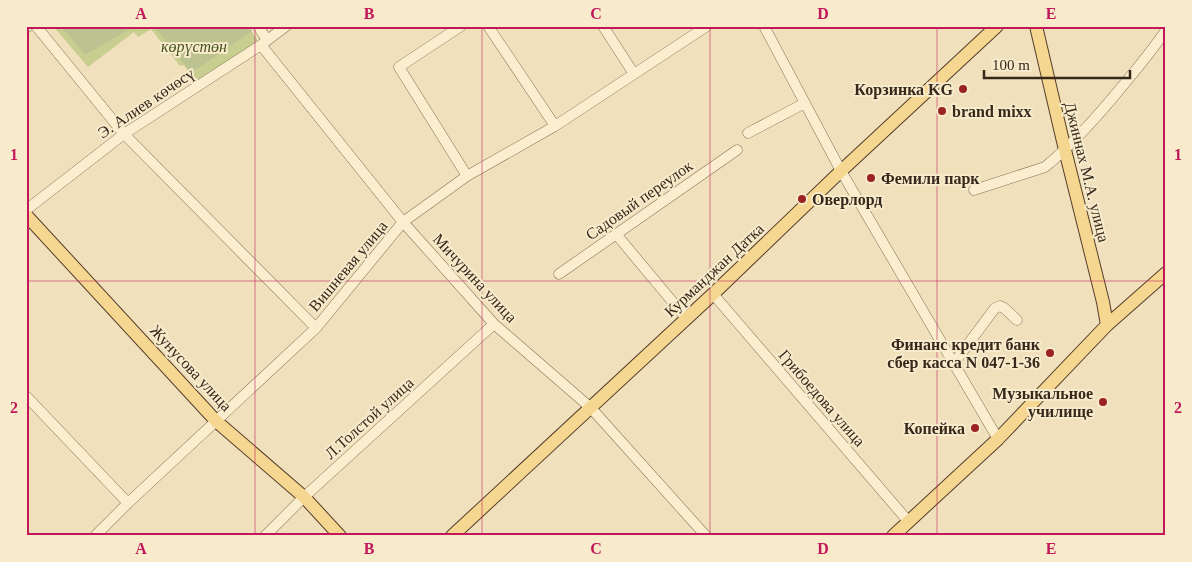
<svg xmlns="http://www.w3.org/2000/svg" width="1192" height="562" viewBox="0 0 1192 562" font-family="Georgia,serif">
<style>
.green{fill:#c7ce90}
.cemetery{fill:#bcc290}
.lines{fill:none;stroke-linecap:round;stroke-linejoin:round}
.minor-casing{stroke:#887055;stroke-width:11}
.major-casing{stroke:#553e2a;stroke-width:14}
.minor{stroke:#faeecf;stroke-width:10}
.major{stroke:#f6d791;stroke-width:12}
.grid{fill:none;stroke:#c2185b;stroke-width:1;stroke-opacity:0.55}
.poi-dot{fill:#9a2223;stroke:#f7ebcc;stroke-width:2}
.labels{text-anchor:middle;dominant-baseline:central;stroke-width:4;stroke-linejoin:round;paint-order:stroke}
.park-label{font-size:16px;font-style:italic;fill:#475420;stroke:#f7ebcc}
.poi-label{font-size:16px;font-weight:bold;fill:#36281b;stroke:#f7ebcc;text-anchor:end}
.street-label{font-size:16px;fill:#36281b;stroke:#f7ebcc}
.neatline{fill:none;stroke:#c2185b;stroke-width:2}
.grid-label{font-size:16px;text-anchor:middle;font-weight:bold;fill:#c2185b}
</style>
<rect width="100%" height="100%" fill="#f0e0bc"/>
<path class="green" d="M53,26H248L259,42L196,82L184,65L180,66L151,29L138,37L134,32L88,67Z"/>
<path class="cemetery" d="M61,26H135L85,55Z
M154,26H249L252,31L191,73Z"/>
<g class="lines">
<defs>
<path id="minor" d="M36,26L124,134L316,328
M258,26L267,40
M461,26L399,67L467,176
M488,26L555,126
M603,26L634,74
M764,26L841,171L998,439
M26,28L28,26
M261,45L403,222L494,324L591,408L706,536
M748,133L805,103
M974,190L1045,167C1073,144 1097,117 1120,89C1136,70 1152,51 1166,30
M26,210L124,134L261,45L286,26
M616,234L686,318
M559,274L737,150
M713,294L908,521
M954,363L995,308L1000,306L1004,308L1017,320
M26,396L128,503
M95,536L128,503L316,328L403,222L467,176L555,126L707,26
M265,536L304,497L494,324"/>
<path id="major" d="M1036,26L1065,150L1103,302L1107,325
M26,215L216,421L304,497L340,536
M452,536L713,294L841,171L997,26
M893,536L998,439L1107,325L1166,273"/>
</defs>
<use href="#minor" class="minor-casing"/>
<use href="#major" class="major-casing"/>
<use href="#minor" class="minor"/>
<use href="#major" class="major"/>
</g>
<path class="grid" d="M255,26V536M482,26V536M710,26V536M937,26V536M26,281H1166"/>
<g class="poi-dot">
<circle cx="963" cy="89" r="5"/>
<circle cx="942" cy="111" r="5"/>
<circle cx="871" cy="178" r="5"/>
<circle cx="802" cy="199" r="5"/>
<circle cx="1050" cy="353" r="5"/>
<circle cx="1103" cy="402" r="5"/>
<circle cx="975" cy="428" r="5"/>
</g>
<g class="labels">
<g class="park-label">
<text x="194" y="46">көрүстөн</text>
</g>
<g class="poi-label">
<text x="953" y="89">Корзинка KG</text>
<text x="952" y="111" text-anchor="start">brand mixx</text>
<text x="881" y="178" text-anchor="start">Фемили парк</text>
<text x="812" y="199" text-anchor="start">Оверлорд</text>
<text x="1040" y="344">Финанс кредит банк<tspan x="1040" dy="18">сбер касса N 047-1-36</tspan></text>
<text x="1093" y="393">Музыкальное<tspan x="1093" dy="18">училище</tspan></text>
<text x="965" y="428">Копейка</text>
</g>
<g class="street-label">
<text transform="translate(146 103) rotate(-34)">Э. Алиев көчөсү</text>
<text transform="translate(1087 172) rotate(76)">Джиннах М.А. улица</text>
<text transform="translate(639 200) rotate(-35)">Садовый переулок</text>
<text transform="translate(348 266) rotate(-50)">Вишневая улица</text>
<text transform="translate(714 270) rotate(-43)">Курманджан Датка</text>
<text transform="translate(475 278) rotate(47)">Мичурина улица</text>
<text transform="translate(191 368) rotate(47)">Жунусова улица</text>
<text transform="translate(822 398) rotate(49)">Грибоедова улица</text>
<text transform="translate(369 418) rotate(-42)">Л.Толстой улица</text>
</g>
</g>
<rect width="1192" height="562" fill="none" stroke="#f7ebcc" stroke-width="55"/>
<path d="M984 70v8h146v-8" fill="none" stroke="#36281b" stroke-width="2.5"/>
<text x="992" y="70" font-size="15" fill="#36281b" stroke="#f7ebcc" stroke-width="4" paint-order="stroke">100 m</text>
<rect x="28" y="28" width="1136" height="506" class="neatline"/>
<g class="grid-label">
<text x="141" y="19">A</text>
<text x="369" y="19">B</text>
<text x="596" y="19">C</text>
<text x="823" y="19">D</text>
<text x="1051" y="19">E</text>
<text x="14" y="160">1</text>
<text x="1178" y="160">1</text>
<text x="14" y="413">2</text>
<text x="1178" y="413">2</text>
<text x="141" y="554">A</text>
<text x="369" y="554">B</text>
<text x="596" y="554">C</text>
<text x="823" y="554">D</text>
<text x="1051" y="554">E</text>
</g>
</svg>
